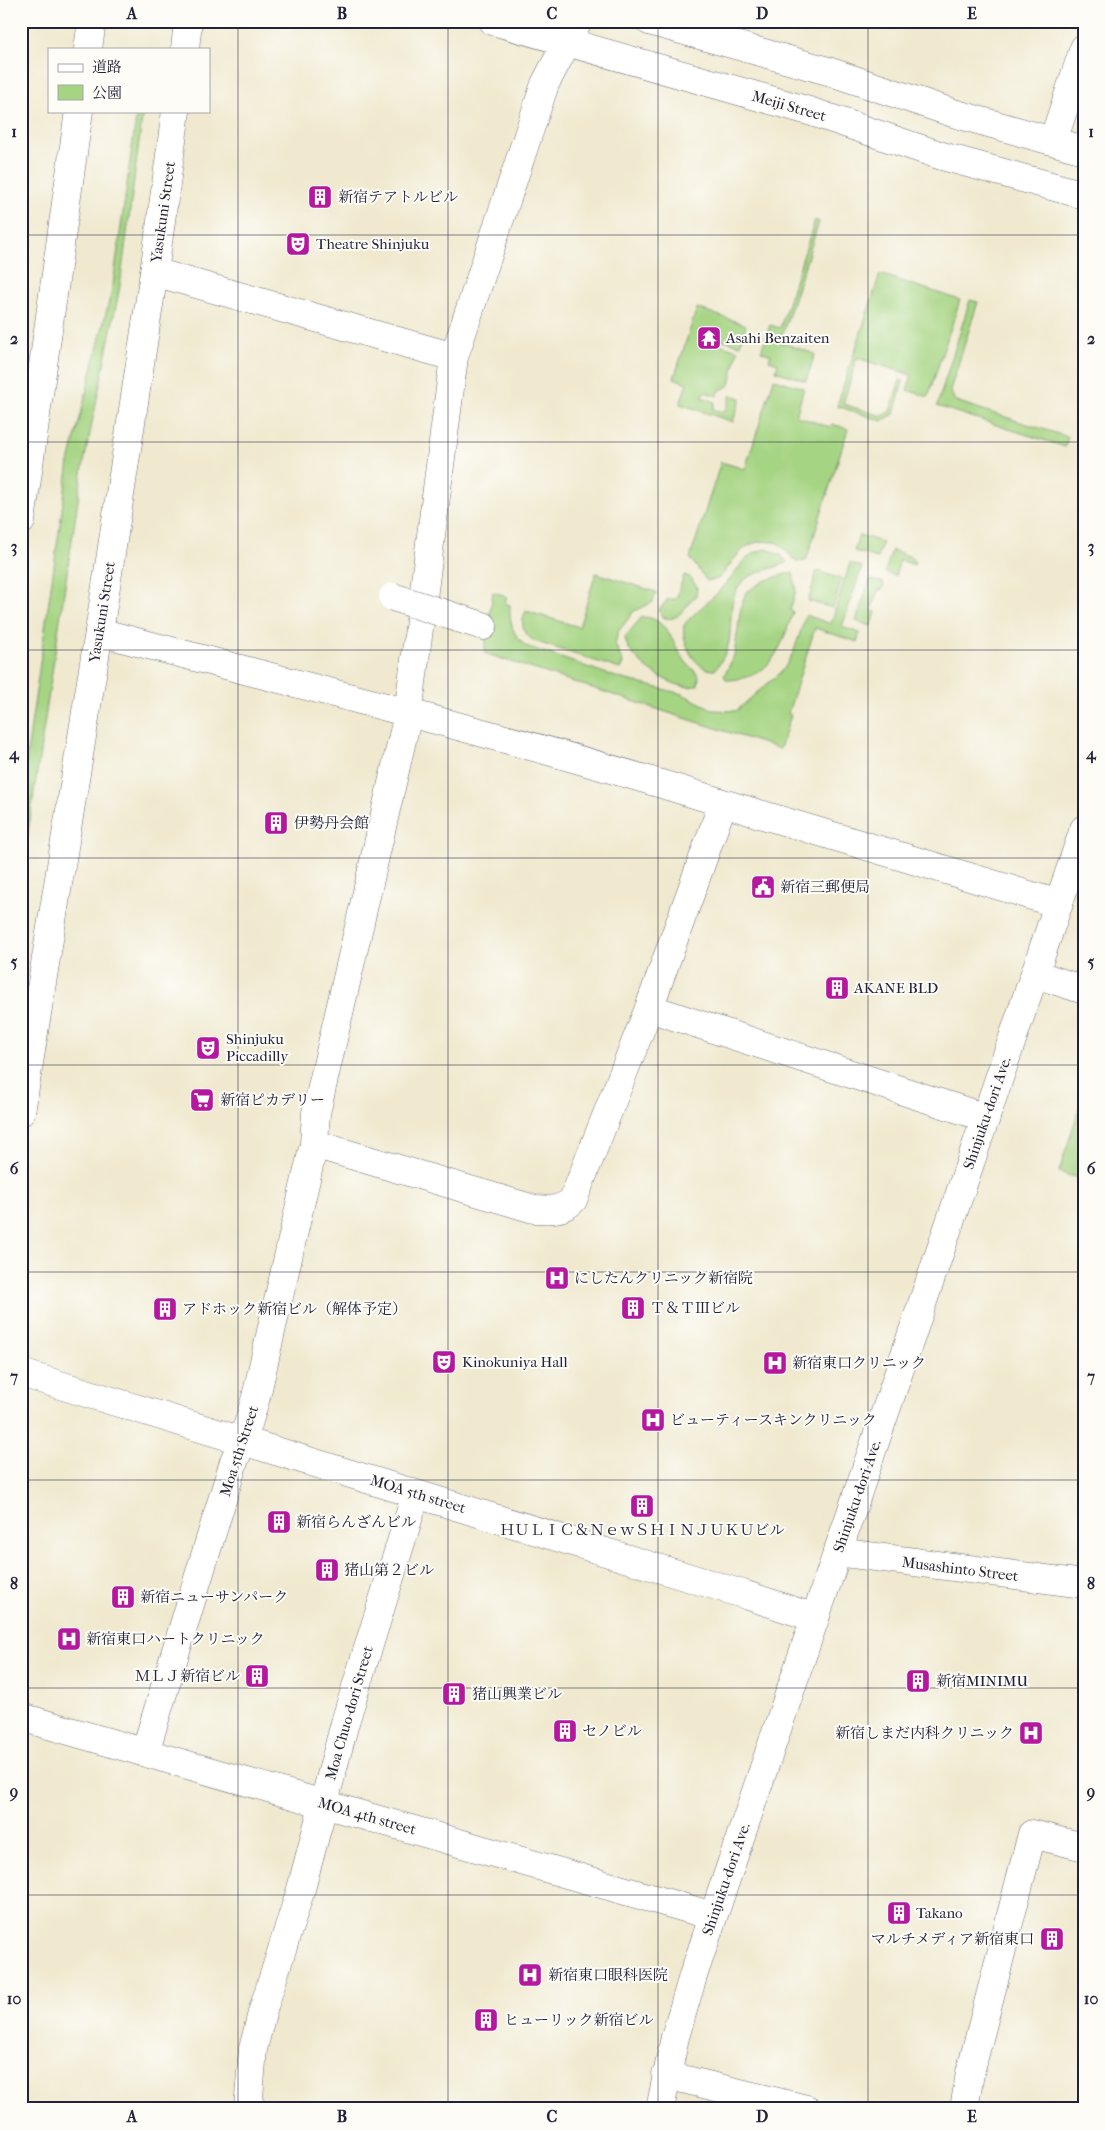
<svg xmlns="http://www.w3.org/2000/svg" width="1105" height="2130" viewBox="0 0 1105 2130" font-family="'IM FELL French Canon','Noto Serif JP',serif">
<style>
.green{fill:#a5d482;stroke:#647b5e}
.lines{fill:none;stroke-linecap:round;stroke-linejoin:round}
.street-casing{stroke:#6a686f;stroke-width:29}
.secondary-casing{stroke:#6a686f;stroke-width:29}
.primary-casing{stroke:#6a686f;stroke-width:29}
.street{stroke:#fff;stroke-width:28}
.secondary{stroke:#fff;stroke-width:28}
.primary{stroke:#fff;stroke-width:28}
.street-bridge-casing{stroke:#6a686f;stroke-width:29;stroke-linecap:butt}
.street-bridge{stroke:#fff;stroke-width:28}
.grid{fill:none;stroke:#22223b;stroke-width:1;stroke-opacity:0.55}
.labels{text-anchor:middle;dominant-baseline:central;stroke-width:4;stroke-linejoin:round;paint-order:stroke}
.street-label{font-size:15px;fill:#22223b;stroke:#fdfcf7}
.poi-label{font-size:15px;fill:#22223b;stroke:#fdfcf7;text-anchor:start}
.neatline{fill:none;stroke:#22223b;stroke-width:2}
.grid-label{font-size:16px;text-anchor:middle;font-weight:bold;fill:#22223b}
</style>
<rect width="100%" height="100%" fill="#fdfcf7"/>
<filter id="ink" filterUnits="userSpaceOnUse"><feTurbulence type="fractalNoise" baseFrequency=".02" numOctaves="2"/><feDisplacementMap in="SourceGraphic" scale="10" xChannelSelector="R" yChannelSelector="G"/><feConvolveMatrix kernelMatrix="1 2 1 2 8 2 1 2 1" color-interpolation-filters="sRGB"/></filter>
<filter id="wash" filterUnits="userSpaceOnUse"><feTurbulence type="fractalNoise" baseFrequency=".0096" numOctaves="4" result="noise"/><feDisplacementMap in="SourceGraphic" scale="20" xChannelSelector="R" yChannelSelector="G"/><feGaussianBlur stdDeviation="1.12" result="paint"/><feColorMatrix in="noise" values="0 0 0 0 0 0 0 0 0 0 0 0 0 0 0 0 0 1.4 0 .05"/><feComposite in="paint" operator="in"/></filter>
<g filter="url(#wash)">
<rect width="100%" height="100%" fill="#f0e9cf"/>
<path class="green" d="M137,111H143L120,286L83,467L21,878V795L69,462L113,285Z
M815,220L819,222L780,342L815,354L806,381L776,371L778,363L769,360L771,355L761,351L770,325L780,328Z
M880,274L960,300L928,397L907,390L912,375L857,358L843,404L882,416L890,411L900,380L903,381L894,414L882,421L837,406Z
M970,300L978,302L950,390L955,401L1068,437L1065,447L937,406Z
M697,308L746,325L740,345L713,337L712,342L738,350L730,385L719,391L718,396L704,392L702,397L715,402L713,409L722,412L726,410L731,395L741,398L733,422L680,404L687,383L674,378Z
M774,379L804,388L796,416L830,427L832,424L848,429L806,561L797,562L778,543C742,535 738,559 718,579L707,581L690,558L721,462L745,469Z
M859,535L883,542L877,558L854,551Z
M767,549L781,555L787,563C774,568 759,571 747,578C726,593 733,621 729,642C727,653 721,661 715,670C695,671 681,642 684,625C696,610 712,600 724,586C739,571 743,553 767,549Z
M892,550L911,557L915,562L914,565L900,560L895,576L885,572Z
M850,563L862,567L842,627L860,633L857,642L815,628L788,713L791,715L780,749L484,653L493,592L507,596L505,603L510,605C509,622 513,636 526,646L619,678L682,694L714,710L736,711L784,669L794,651L806,615L831,624Z
M817,571L842,579L833,608L808,601Z
M793,572L796,590L790,610L793,612C781,648 772,679 727,680L724,676L734,656L741,607L746,592L766,580Z
M596,573L656,592L653,602L634,611L618,632L615,644L623,663L620,669L534,641C522,633 520,623 526,611L579,627Z
M684,575L690,577L697,587L696,596C684,605 680,624 662,617L659,610L668,599H676Z
M870,579L884,583L882,590H878L871,610L876,612L871,626L856,621Z
M642,617C667,617 672,643 683,658C687,665 694,669 699,676L698,685C680,695 626,661 625,637Z
M1084,1093V1180L1059,1172Z"/>
</g>
<g filter="url(#ink)">
<g class="lines">
<defs>
<path id="street" d="M1053,141L1084,48
M154,272L454,357
M458,618L483,626
M99,632C307,687 517,738 723,803C834,837 946,871 1059,904
M1035,974L1084,990
M649,1008L986,1118
M314,1144L534,1209C549,1210 562,1211 573,1200L649,1008L723,803
M21,1373L746,1595L815,1618
M837,1552L1084,1584
M21,1717L713,1916
M145,1752L234,1461L243,1441L256,1397L314,1144L316,1113L408,714L454,357L545,84L578,21
M248,2109L253,2049L262,2013L301,1889L346,1719L416,1494
M964,2109L970,2073L1032,1834L1084,1847"/>
<path id="secondary" d="M666,2075L807,2109
M660,2109L675,2037L693,1976L1084,829"/>
<path id="primary" d="M493,21L809,111L942,156L1084,195
M649,21L828,71L953,113L1084,150
M88,49L92,21
M185,49L188,21
M21,521L79,111
M21,1112L99,632L154,272L176,111"/>
</defs>
<use href="#street" class="street-casing"/>
<use href="#secondary" class="secondary-casing"/>
<use href="#primary" class="primary-casing"/>
<use href="#street" class="street"/>
<use href="#secondary" class="secondary"/>
<use href="#primary" class="primary"/>
<defs>
<path id="street-bridge" d="M393,597L458,618"/>
</defs>
<use href="#street-bridge" class="street-bridge-casing"/>
<use href="#street-bridge" class="street-bridge"/>
</g>
</g>
<path class="grid" d="M238,21V2109M448,21V2109M658,21V2109M868,21V2109M21,235H1084M21,442H1084M21,650H1084M21,858H1084M21,1065H1084M21,1272H1084M21,1480H1084M21,1688H1084M21,1895H1084"/>
<defs>
<symbol id="building-square" viewBox="-11 -11 22 22"><rect x="-9" y="-9" width="18" height="18" rx="4" fill="#b5179e" stroke="#fdfcf7"/><path d="M-4-6H4V6H1V3H-1V6H-4ZM-2.5-4.3h1.7v1.8h-1.7ZM.8-4.3h1.7v1.8H.8ZM-2.5-1h1.7V.8h-1.7ZM.8-1h1.7V.8H.8Z" fill="#fff"/></symbol>
<symbol id="theatre-square" viewBox="-11 -11 22 22"><rect x="-9" y="-9" width="18" height="18" rx="4" fill="#b5179e" stroke="#fdfcf7"/><path d="M-5-5.5Q0-4 5-5.5V0Q5 5 0 6Q-5 5-5 0ZM-3.3-2.5H-1v1.5H-3.3ZM1-2.5H3.3v1.5H1ZM-2.8 1Q0 5.5 2.8 1Z" fill="#fff"/></symbol>
<symbol id="temple-square" viewBox="-11 -11 22 22"><rect x="-9" y="-9" width="18" height="18" rx="4" fill="#b5179e" stroke="#fdfcf7"/><path d="M0-6L5-2H3V0L6.5 2.5H4V6H1.5V3h-3V6H-4V2.5H-6.5L-3 0V-2H-5Z" fill="#fff"/></symbol>
<symbol id="civic-square" viewBox="-11 -11 22 22"><rect x="-9" y="-9" width="18" height="18" rx="4" fill="#b5179e" stroke="#fdfcf7"/><path d="M-.6-6.5H3V-4.5H.6V-3L4-1V1h2V6H-6V1h2V-1L-.6-3ZM-1.2 2.5V6h2.4V2.5Z" fill="#fff"/></symbol>
<symbol id="supermarket-square" viewBox="-11 -11 22 22"><rect x="-9" y="-9" width="18" height="18" rx="4" fill="#b5179e" stroke="#fdfcf7"/><path d="M-6-5.5h2.5l.6 2H6L4.5 2H-2.5L-4.4-4H-6ZM-1.5 3.2a1.3 1.3 0 1 0 .1 0ZM3 3.2a1.3 1.3 0 1 0 .1 0Z" fill="#fff"/></symbol>
<symbol id="hospital-square" viewBox="-11 -11 22 22"><rect x="-9" y="-9" width="18" height="18" rx="4" fill="#b5179e" stroke="#fdfcf7"/><path d="M-5-5h3v3.5h4V-5h3V5h-3V1.5h-4V5h-3Z" fill="#fff"/></symbol>
</defs>
<g fill-rule="evenodd">
<use href="#building-square" x="306" y="183" width="28" height="28"/>
<use href="#theatre-square" x="284" y="230" width="28" height="28"/>
<use href="#temple-square" x="695" y="324" width="28" height="28"/>
<use href="#building-square" x="262" y="809" width="28" height="28"/>
<use href="#civic-square" x="749" y="873" width="28" height="28"/>
<use href="#building-square" x="823" y="974" width="28" height="28"/>
<use href="#theatre-square" x="194" y="1034" width="28" height="28"/>
<use href="#supermarket-square" x="188" y="1086" width="28" height="28"/>
<use href="#hospital-square" x="543" y="1264" width="28" height="28"/>
<use href="#building-square" x="619" y="1294" width="28" height="28"/>
<use href="#building-square" x="151" y="1295" width="28" height="28"/>
<use href="#theatre-square" x="430" y="1348" width="28" height="28"/>
<use href="#hospital-square" x="761" y="1349" width="28" height="28"/>
<use href="#hospital-square" x="639" y="1406" width="28" height="28"/>
<use href="#building-square" x="628" y="1492" width="28" height="28"/>
<use href="#building-square" x="265" y="1508" width="28" height="28"/>
<use href="#building-square" x="313" y="1556" width="28" height="28"/>
<use href="#building-square" x="109" y="1583" width="28" height="28"/>
<use href="#hospital-square" x="55" y="1625" width="28" height="28"/>
<use href="#building-square" x="243" y="1662" width="28" height="28"/>
<use href="#building-square" x="904" y="1667" width="28" height="28"/>
<use href="#building-square" x="440" y="1680" width="28" height="28"/>
<use href="#building-square" x="551" y="1717" width="28" height="28"/>
<use href="#hospital-square" x="1017" y="1719" width="28" height="28"/>
<use href="#building-square" x="885" y="1899" width="28" height="28"/>
<use href="#building-square" x="1038" y="1925" width="28" height="28"/>
<use href="#hospital-square" x="516" y="1961" width="28" height="28"/>
<use href="#building-square" x="472" y="2006" width="28" height="28"/>
</g>
<g class="labels">
<g class="street-label">
<text transform="translate(789 106) rotate(16)">Meiji Street</text>
<text transform="translate(163 212) rotate(-82)">Yasukuni Street</text>
<text transform="translate(102 612) rotate(-81)">Yasukuni Street</text>
<text transform="translate(987 1113) rotate(-71)">Shinjuku-dori Ave.</text>
<text transform="translate(239 1451) rotate(-72)">Moa 5th Street</text>
<text transform="translate(418 1494) rotate(17)">MOA 5th street</text>
<text transform="translate(857 1496) rotate(-71)">Shinjuku-dori Ave.</text>
<text transform="translate(960 1569) rotate(7)">Musashinto Street</text>
<text transform="translate(349 1713) rotate(-74)">Moa Chuo-dori Street</text>
<text transform="translate(367 1816) rotate(16)">MOA 4th street</text>
<text transform="translate(726 1879) rotate(-71)">Shinjuku-dori Ave.</text>
</g>
<g class="poi-label">
<text x="338" y="197">新宿テアトルビル</text>
<text x="316" y="244">Theatre Shinjuku</text>
<text x="726" y="338">Asahi Benzaiten</text>
<text x="294" y="823">伊勢丹会館</text>
<text x="780" y="887">新宿三郵便局</text>
<text x="854" y="988">AKANE BLD</text>
<text x="226" y="1039">Shinjuku<tspan x="226" dy="17">Piccadilly</tspan></text>
<text x="220" y="1100">新宿ピカデリー</text>
<text x="574" y="1278">にしたんクリニック新宿院</text>
<text x="650" y="1308">Ｔ＆ＴⅢビル</text>
<text x="182" y="1309">アドホック新宿ビル（解体予定）</text>
<text x="462" y="1362">Kinokuniya Hall</text>
<text x="792" y="1363">新宿東口クリニック</text>
<text x="670" y="1420">ビューティースキンクリニック</text>
<text x="296" y="1522">新宿らんざんビル</text>
<text x="642" y="1530" text-anchor="middle">ＨＵＬＩＣ＆ＮｅｗＳＨＩＮＪＵＫＵビル</text>
<text x="344" y="1570">猪山第２ビル</text>
<text x="140" y="1597">新宿ニューサンパーク</text>
<text x="86" y="1639">新宿東口ハートクリニック</text>
<text x="240" y="1676" text-anchor="end">ＭＬＪ新宿ビル</text>
<text x="936" y="1681">新宿MINIMU</text>
<text x="472" y="1694">猪山興業ビル</text>
<text x="582" y="1731">セノビル</text>
<text x="1014" y="1733" text-anchor="end">新宿しまだ内科クリニック</text>
<text x="916" y="1913">Takano</text>
<text x="1034" y="1939" text-anchor="end">マルチメディア新宿東口</text>
<text x="548" y="1975">新宿東口眼科医院</text>
<text x="504" y="2020">ヒューリック新宿ビル</text>
</g>
</g>
<rect width="1105" height="2130" fill="none" stroke="#fdfcf7" stroke-width="55"/>
<rect x="48" y="48" width="162" height="65" fill="#fdfcf7" stroke="#a5a5ac"/>
<rect x="58" y="64" width="25" height="8" fill="#ffffff" stroke="#a5a5ac"/>
<text x="92" y="72" font-size="15" fill="#22223b">道路</text>
<rect x="58" y="85" width="25" height="15" fill="#a5d482" stroke="#a5a5ac"/>
<text x="92" y="98" font-size="15" fill="#22223b">公園</text>
<rect x="28" y="28" width="1050" height="2074" class="neatline"/>
<g class="grid-label">
<text x="132" y="19">A</text>
<text x="342" y="19">B</text>
<text x="552" y="19">C</text>
<text x="762" y="19">D</text>
<text x="972" y="19">E</text>
<text x="14" y="137">1</text>
<text x="1091" y="137">1</text>
<text x="14" y="344">2</text>
<text x="1091" y="344">2</text>
<text x="14" y="552">3</text>
<text x="1091" y="552">3</text>
<text x="14" y="759">4</text>
<text x="1091" y="759">4</text>
<text x="14" y="967">5</text>
<text x="1091" y="967">5</text>
<text x="14" y="1174">6</text>
<text x="1091" y="1174">6</text>
<text x="14" y="1382">7</text>
<text x="1091" y="1382">7</text>
<text x="14" y="1589">8</text>
<text x="1091" y="1589">8</text>
<text x="14" y="1797">9</text>
<text x="1091" y="1797">9</text>
<text x="14" y="2004">10</text>
<text x="1091" y="2004">10</text>
<text x="132" y="2122">A</text>
<text x="342" y="2122">B</text>
<text x="552" y="2122">C</text>
<text x="762" y="2122">D</text>
<text x="972" y="2122">E</text>
</g>
</svg>
